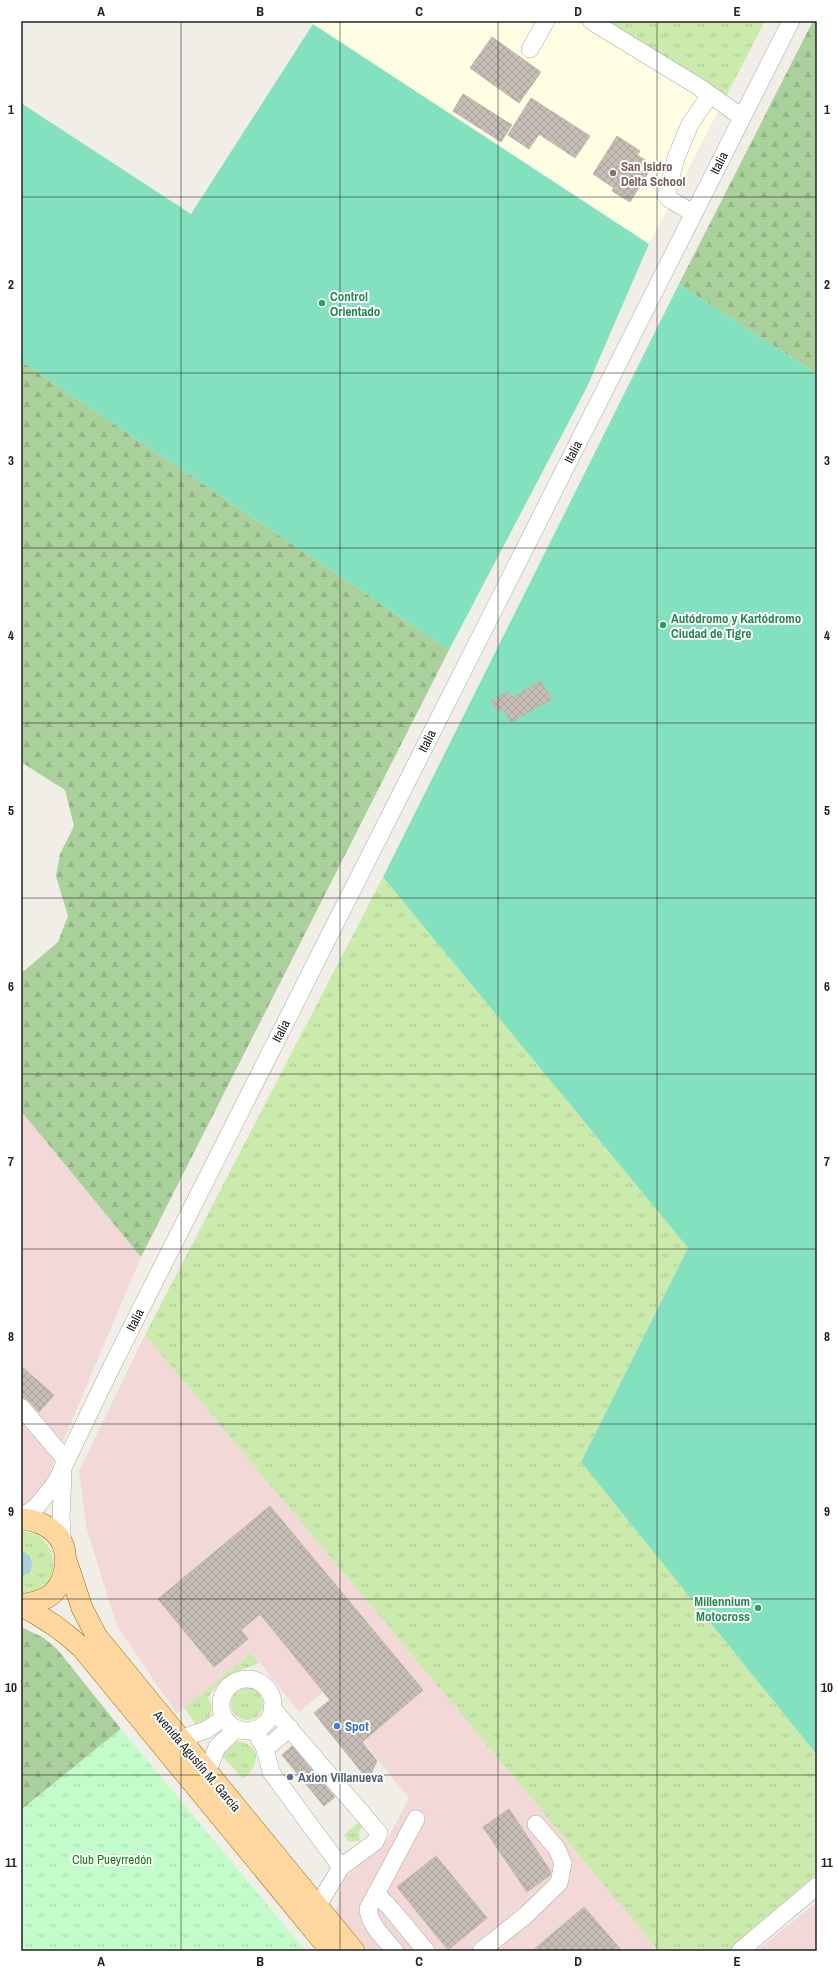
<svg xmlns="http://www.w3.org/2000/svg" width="838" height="1972" viewBox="0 0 838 1972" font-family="'Archivo Narrow',sans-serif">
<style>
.commercial{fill:#f2d8d6}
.education{fill:#feffe2}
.grass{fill:url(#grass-tufts)}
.forest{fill:url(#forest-firs)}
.park{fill:url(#park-tufts)}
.pitch{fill:#84e1bf}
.water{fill:url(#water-ripples)}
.building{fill:url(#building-cross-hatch);stroke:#c3b5a9}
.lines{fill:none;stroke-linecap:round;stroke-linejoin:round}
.minor-casing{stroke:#a7a7a7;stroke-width:18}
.major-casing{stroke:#9d6c00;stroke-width:22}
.minor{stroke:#fff;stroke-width:17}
.major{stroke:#fdd79f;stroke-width:21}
.grid{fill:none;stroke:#202020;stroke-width:1;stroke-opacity:0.55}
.education-dot{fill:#8d6e63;stroke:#fff;stroke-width:1.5}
.leisure-dot{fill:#2e9e5b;stroke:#fff;stroke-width:1.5}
.shop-dot{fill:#3f7fe0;stroke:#fff;stroke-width:1.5}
.service-dot{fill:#5c6f8a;stroke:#fff;stroke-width:1.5}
.labels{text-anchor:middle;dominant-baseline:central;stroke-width:4;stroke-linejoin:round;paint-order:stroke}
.street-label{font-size:13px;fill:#202020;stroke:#fff}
.education-label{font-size:13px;font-weight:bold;fill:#785e54;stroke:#fff;text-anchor:start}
.leisure-label{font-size:13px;font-weight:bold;fill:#27864d;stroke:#fff;text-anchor:start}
.shop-label{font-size:13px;font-weight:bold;fill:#366cbe;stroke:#fff;text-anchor:start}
.service-label{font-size:13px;font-weight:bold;fill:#4e5e75;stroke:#fff;text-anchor:start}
.park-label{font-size:13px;fill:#0a8316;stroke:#fff}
.neatline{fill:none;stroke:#202020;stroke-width:1.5}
.grid-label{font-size:13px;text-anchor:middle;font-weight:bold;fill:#202020}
</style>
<defs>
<pattern id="grass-tufts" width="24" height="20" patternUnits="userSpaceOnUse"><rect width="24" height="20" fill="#caebac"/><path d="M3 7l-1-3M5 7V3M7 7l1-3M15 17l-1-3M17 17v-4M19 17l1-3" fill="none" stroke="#adc994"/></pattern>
<pattern id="forest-firs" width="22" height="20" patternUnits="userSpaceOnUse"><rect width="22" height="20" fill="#aad19b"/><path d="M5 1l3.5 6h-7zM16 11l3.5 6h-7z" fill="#92b385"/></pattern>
<pattern id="park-tufts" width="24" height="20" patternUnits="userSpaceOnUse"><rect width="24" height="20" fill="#c4fbca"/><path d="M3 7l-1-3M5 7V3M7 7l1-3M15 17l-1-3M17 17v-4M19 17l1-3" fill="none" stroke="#a8d7ad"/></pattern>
<pattern id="water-ripples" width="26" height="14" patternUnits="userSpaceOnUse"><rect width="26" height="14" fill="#a7d1df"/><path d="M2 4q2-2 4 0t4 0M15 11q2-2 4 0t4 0" fill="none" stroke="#8fb3bf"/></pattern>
<pattern id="building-cross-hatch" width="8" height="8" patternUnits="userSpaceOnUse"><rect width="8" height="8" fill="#c6beb6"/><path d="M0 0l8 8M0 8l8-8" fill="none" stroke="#aaa39c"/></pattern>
</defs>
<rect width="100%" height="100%" fill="#f1eee7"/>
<path class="commercial" d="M21,1111L141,1257L40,1496L32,1503L21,1507Z
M145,1335L659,1951H364L338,1918L336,1911L344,1878L387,1840L409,1798L323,1692L299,1712L252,1653L177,1714L117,1626L87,1530L79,1471Z
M817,1902V1951H756Z"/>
<path class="education" d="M308,21H598L723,102L649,244Z"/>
<path class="grass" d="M598,21H765L723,102Z
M383,877L688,1248L581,1462L817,1755V1873L731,1951H659L145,1335Z
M21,1532C54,1530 65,1575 39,1592C34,1595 27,1596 21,1597Z
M251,1653L259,1662C251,1668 244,1668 236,1672C224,1677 216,1687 208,1697C215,1713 211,1717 197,1726L184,1708Z
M231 1704a16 16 0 1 1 32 0a16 16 0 1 1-32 0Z
M240,1741C264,1748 258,1766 243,1779L222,1756L233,1743Z
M361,1820L366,1824L359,1831L360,1841L349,1842L344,1835Z"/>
<path class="forest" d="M813,21H817V374L679,284Z
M21,361L449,650L141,1257L21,1111V971H24L58,942L68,916L56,876L60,854L74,826L65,790L21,762Z
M21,1627L44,1638L57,1649L121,1729L21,1810Z"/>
<path class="park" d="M121,1729L306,1951H21V1810Z"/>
<path class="pitch" d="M313,24L649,244L587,387L449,650L21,361V103L191,214Z
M679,284L817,374V1755L581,1462L688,1248L383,877Z"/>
<path class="water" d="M21,1551C31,1554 34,1562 30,1572L21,1577Z"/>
<path class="building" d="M492,37L541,72L519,103L470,68Z
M463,94L512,125L501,142L453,111Z
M531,98L590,136L575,158L539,134L529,149L508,135Z
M617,136L640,151L637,155L653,165L630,202L612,191L614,188L593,174Z
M540,681L552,699L511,722L503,709L498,712L491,701L508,692L512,698Z
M21,1366L54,1395L39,1412L28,1400L21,1397Z
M270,1506L423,1690L362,1742L377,1761L368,1780L314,1713L330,1700L260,1614L241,1630L248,1639L214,1667L158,1599Z
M292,1746L335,1797L324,1806L282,1755Z
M509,1809L551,1872L550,1875L527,1892L483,1827Z
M436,1856L487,1918L448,1950L397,1887Z
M584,1907L622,1951H532Z"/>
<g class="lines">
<defs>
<path id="minor" d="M591,21L699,87L742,117
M530,49L546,21
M693,213L669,199L666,196L676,158L690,124L710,95
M21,1407L65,1459
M21,1518L37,1506L55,1484L111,1368L791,21
M63,1547L61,1518L63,1472
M221 1705a26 26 0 1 1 52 0a26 26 0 1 1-52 0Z
M272,1708L379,1833L375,1842L341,1867L317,1907
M255,1730L265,1749L271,1772L341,1867
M179,1739L206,1730L224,1718
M265,1749L290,1728
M207,1773L217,1747L236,1729
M376,1893L392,1910L426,1951
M395,1951C384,1938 370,1926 368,1909L416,1819
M481,1951L526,1915L559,1883L563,1863L557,1849L536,1824
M740,1951L817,1886"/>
<path id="major" d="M21,1519C34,1520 44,1523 54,1532C71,1547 68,1579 52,1594C44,1601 32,1603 21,1605
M65,1557L82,1608L97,1637L354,1951
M21,1606C44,1617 63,1630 82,1648L331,1951"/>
</defs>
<use href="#minor" class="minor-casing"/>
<use href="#major" class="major-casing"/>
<use href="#minor" class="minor"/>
<use href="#major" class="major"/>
</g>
<path class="grid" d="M181,21V1951M340,21V1951M498,21V1951M657,21V1951M21,197H817M21,373H817M21,548H817M21,723H817M21,898H817M21,1074H817M21,1249H817M21,1424H817M21,1599H817M21,1775H817"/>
<circle class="education-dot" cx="613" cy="173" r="4"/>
<g class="leisure-dot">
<circle cx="322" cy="303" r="4"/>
<circle cx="663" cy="625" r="4"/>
<circle cx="758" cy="1608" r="4"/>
</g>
<circle class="shop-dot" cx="337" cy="1726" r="4"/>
<circle class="service-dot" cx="290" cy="1777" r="4"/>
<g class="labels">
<g class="street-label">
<text transform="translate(719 163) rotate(-63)">Italia</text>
<text transform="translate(573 452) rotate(-63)">Italia</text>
<text transform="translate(427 741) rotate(-63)">Italia</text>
<text transform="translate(281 1031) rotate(-63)">Italia</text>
<text transform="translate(135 1320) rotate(-63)">Italia</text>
<text transform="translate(197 1761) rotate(50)">Avenida Agustín M. García</text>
</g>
<g class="education-label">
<text x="621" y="166">San Isidro<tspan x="621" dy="15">Delta School</tspan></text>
</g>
<g class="leisure-label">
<text x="330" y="296">Control<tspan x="330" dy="15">Orientado</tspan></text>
<text x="671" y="618">Autódromo y Kartódromo<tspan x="671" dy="15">Ciudad de Tigre</tspan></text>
<text x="750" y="1601" text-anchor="end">Millennium<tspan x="750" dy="15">Motocross</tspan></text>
</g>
<g class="shop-label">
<text x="345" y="1726">Spot</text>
</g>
<g class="service-label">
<text x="298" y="1777">Axion Villanueva</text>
</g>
<g class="park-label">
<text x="112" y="1859">Club Pueyrredón</text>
</g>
</g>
<rect width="838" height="1972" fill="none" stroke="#ffffff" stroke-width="44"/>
<rect x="22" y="22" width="794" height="1928" class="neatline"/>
<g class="grid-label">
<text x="101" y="16">A</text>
<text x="260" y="16">B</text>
<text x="419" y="16">C</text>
<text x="578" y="16">D</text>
<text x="737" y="16">E</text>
<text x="11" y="114">1</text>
<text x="827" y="114">1</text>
<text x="11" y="289">2</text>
<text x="827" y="289">2</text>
<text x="11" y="465">3</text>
<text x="827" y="465">3</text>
<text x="11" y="640">4</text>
<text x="827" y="640">4</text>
<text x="11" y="815">5</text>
<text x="827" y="815">5</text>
<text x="11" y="991">6</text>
<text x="827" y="991">6</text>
<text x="11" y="1166">7</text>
<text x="827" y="1166">7</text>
<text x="11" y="1341">8</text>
<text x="827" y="1341">8</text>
<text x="11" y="1516">9</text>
<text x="827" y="1516">9</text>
<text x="11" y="1692">10</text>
<text x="827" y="1692">10</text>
<text x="11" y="1867">11</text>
<text x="827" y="1867">11</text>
<text x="101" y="1966">A</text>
<text x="260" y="1966">B</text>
<text x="419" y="1966">C</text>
<text x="578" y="1966">D</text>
<text x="737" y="1966">E</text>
</g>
</svg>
